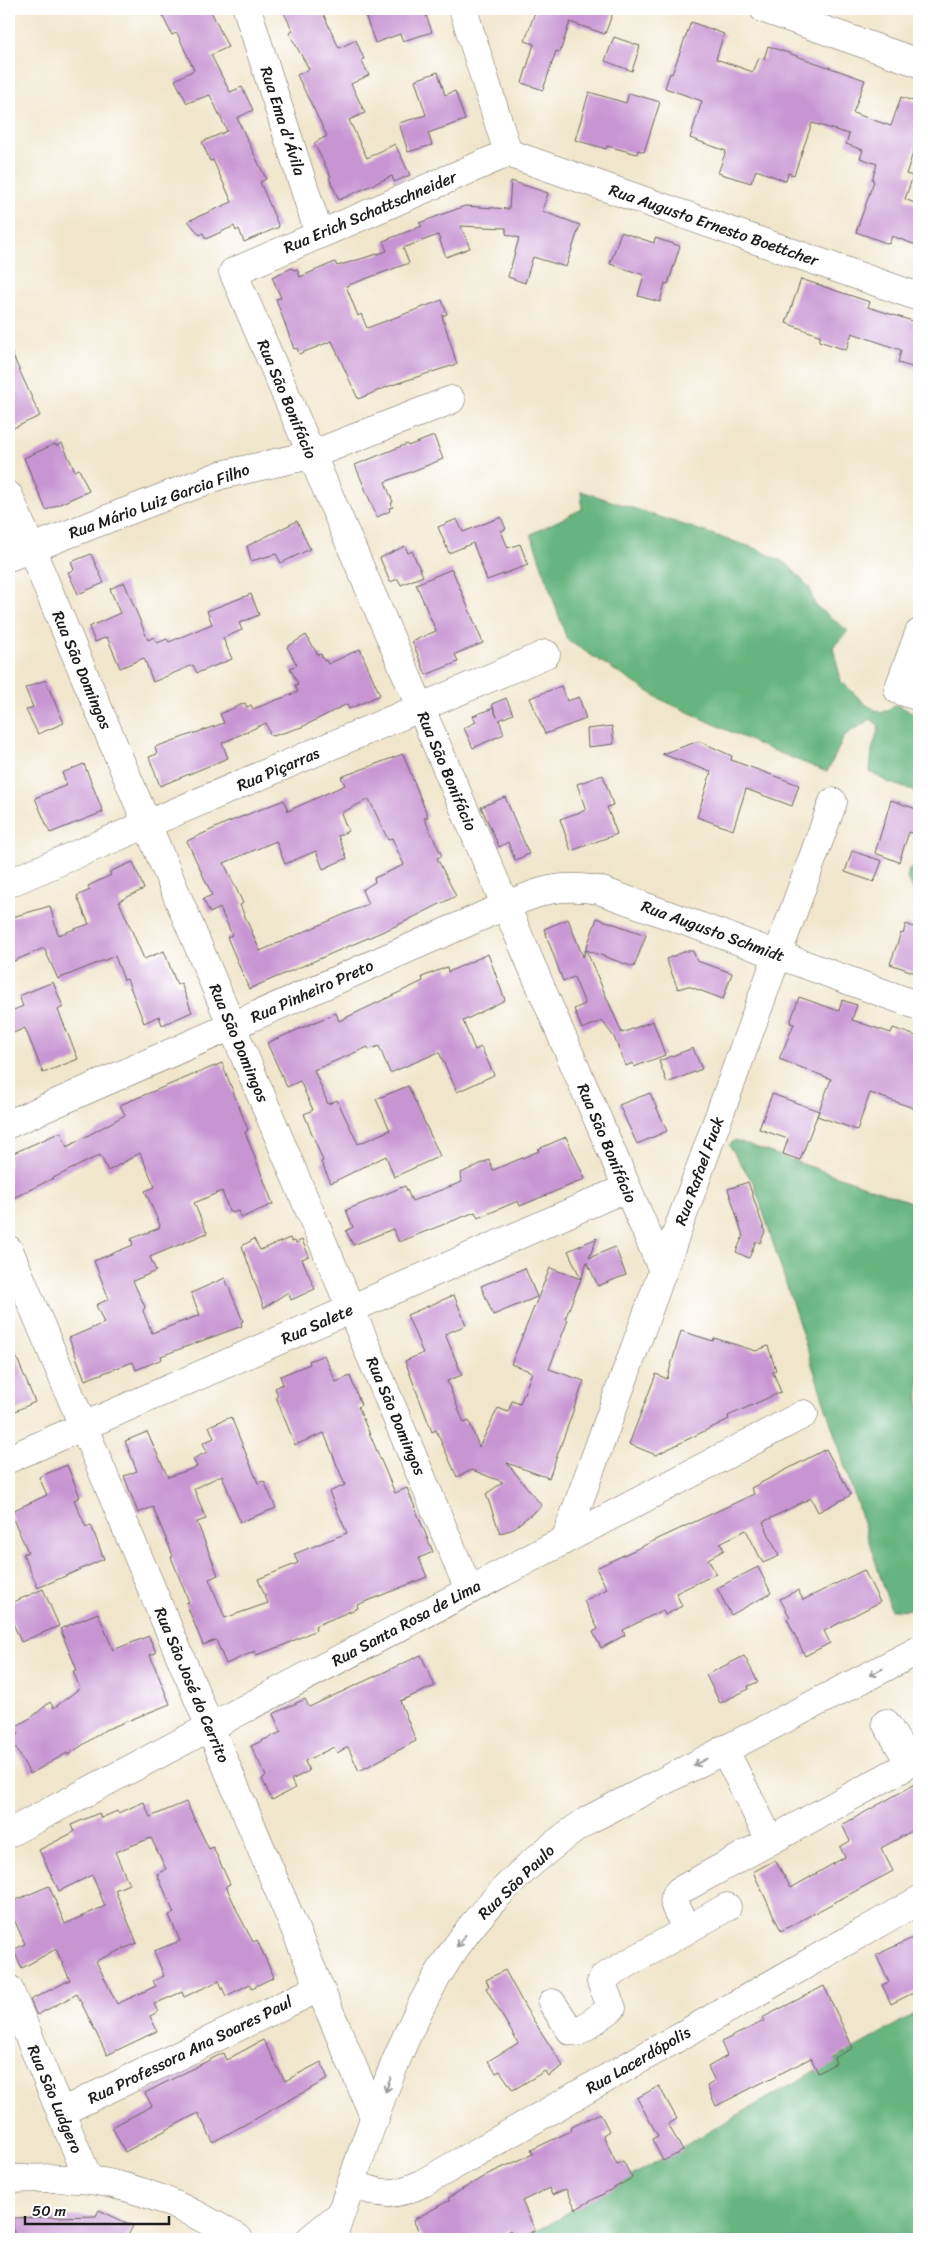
<svg xmlns="http://www.w3.org/2000/svg" width="928" height="2248" viewBox="0 0 928 2248" font-family="Sriracha,sans-serif">
<style>
.forest{fill:#66b580;stroke:#41684e}
.building{fill:#c895d3;fill-rule:evenodd}
.lines{fill:none;stroke-linecap:round;stroke-linejoin:round}
.minor-casing{stroke:#67635a;stroke-width:29}
.major-casing{stroke:#67635a;stroke-width:29}
.minor{stroke:#fff;stroke-width:28}
.major{stroke:#fff;stroke-width:28}
.oneway{stroke:#999}
.labels{text-anchor:middle;dominant-baseline:central;stroke-width:5;stroke-linejoin:round;paint-order:stroke}
.street-label{font-size:16px;fill:#1c1c1c;stroke:#fff}
</style>
<rect width="100%" height="100%" fill="#fff"/>
<filter id="ink" filterUnits="userSpaceOnUse"><feTurbulence type="fractalNoise" baseFrequency=".02" numOctaves="2"/><feDisplacementMap in="SourceGraphic" scale="10" xChannelSelector="R" yChannelSelector="G"/><feConvolveMatrix kernelMatrix="1 2 1 2 8 2 1 2 1" color-interpolation-filters="sRGB"/></filter>
<filter id="wash" filterUnits="userSpaceOnUse"><feTurbulence type="fractalNoise" baseFrequency=".0096" numOctaves="4" result="noise"/><feDisplacementMap in="SourceGraphic" scale="20" xChannelSelector="R" yChannelSelector="G"/><feGaussianBlur stdDeviation="1.12" result="paint"/><feColorMatrix in="noise" values="0 0 0 0 0 0 0 0 0 0 0 0 0 0 0 0 0 1.4 0 .05"/><feComposite in="paint" operator="in"/></filter>
<g filter="url(#wash)">
<rect width="100%" height="100%" fill="#f1e6cc"/>
<path class="forest" d="M581,491L757,549L787,564L809,587L815,605L848,631L833,647L841,681L865,704L881,713L896,705L919,715V793L887,782L870,772L872,750L879,726L871,719L845,735L827,772L757,744L660,699L567,640L531,534L582,509Z
M919,863V895L916,894L907,878L909,869Z
M735,1140L919,1205V1609L891,1610L754,1184L729,1145Z
M919,2011V2239H522Z"/>
<g id="blocks">
<path class="building" d="M159,9H210L228,47L211,55L230,92L242,87L253,110L237,118L266,179L260,182L279,227L244,242L239,229L236,231L234,226L206,239L203,233L200,235L188,221L232,202L213,160L210,161L202,142L227,131L210,95L187,103L175,80L194,70L177,33L172,35Z
M282,9H321L339,48L356,40L364,59L361,60L369,75L351,84L365,113L349,120L367,158L395,144L410,175L394,182L392,176L339,200L329,178L331,177L314,143L327,136L297,75L309,69L289,33L293,31Z
M363,9H424L432,32L403,41L400,34L375,43Z
M536,9H614L605,34L570,22L560,52L556,51L543,90L522,83L534,44L525,41Z
M691,22L724,34L716,59L753,72L759,58L764,59L768,46L865,80L853,113L891,126L901,97L919,103V135L906,174L913,176L905,199L919,205V246L892,236L889,244L856,232L874,181L872,180L877,164L860,158L863,150L846,144L849,134L812,123L794,175L788,173L786,181L756,170L751,183L718,173L726,151L690,138L702,101L665,88L670,73L672,74Z
M614,37L640,46L632,71L605,61Z
M438,72L445,95L455,91L465,120L428,133L432,145L408,152L399,123L426,115L415,80Z
M589,92L626,103L629,93L660,102L644,152L638,150L637,154L607,146L606,149L575,140Z
M511,181L548,193L542,211L580,225L566,267L533,257L525,283L508,277L519,238L506,234V228L461,226L470,248L446,257L438,235L403,248L409,263L346,286L358,316L361,314L367,328L442,300L447,314L442,316L457,364L392,385L358,399L332,341L299,354L297,348L294,349L276,299L281,298L272,277L292,268L294,270L297,269L300,277L335,262L337,266L387,251L383,241L422,226L419,223L465,206L509,209Z
M621,232L654,243L655,238L680,246L668,284L665,283L660,302L638,296L644,275L610,264Z
M801,279L870,302L868,307L919,323V369L898,363L901,350L852,333L846,350L819,341L821,336L786,323Z
M9,347L40,416L9,430Z
M434,436L443,459L385,482L393,502L391,503L393,507L389,508L390,511L377,517L355,465L407,444L408,446Z
M62,443L75,471L79,469L89,491L46,510L24,458L55,444L56,446Z
M501,517L506,529L501,531L508,548L520,544L528,565L487,580L473,543L449,553L438,527L457,519L463,532Z
M297,521L310,549L281,563L276,554L251,561L247,546Z
M405,546L408,553L412,551L423,576L401,585L398,579L390,582L380,558Z
M91,554L104,583L78,594L68,572L74,570L71,562Z
M452,569L483,643L455,654L458,662L426,675L412,641L436,631L416,584Z
M124,582L148,640L154,637L157,643L167,639L169,642L212,624L207,611L251,594L259,615L239,623L242,630L223,638L232,659L197,673L193,665L153,682L144,658L120,668L107,637L95,642L89,627L120,613L110,589Z
M306,635L318,655L321,654L324,661L326,660L328,664L360,649L380,695L349,709L347,704L302,727L273,736L270,735L266,723L222,743L228,758L160,786L149,757L157,754L155,747L224,723L220,714L245,703L247,707L251,705L253,709L298,692L295,685L298,684L290,668L297,665L287,647Z
M45,680L64,723L38,734L26,710L33,707L25,688Z
M561,686L567,701L579,697L586,719L545,734L530,698Z
M506,698L513,714L499,720L504,734L473,748L464,728L476,722L473,716L493,708L497,717L492,704Z
M612,726L614,744L588,747L587,729Z
M699,741L732,756L731,760L799,785L792,806L746,789L733,830L697,817L711,772L662,754Z
M403,754L428,817L424,818L442,856L437,858L456,896L398,925L249,989L227,937L232,935L220,908L210,913L203,899L212,895L187,841L226,823L284,800L288,811L345,785L341,777ZM369,799L388,840L392,838L404,865L374,878L375,882L362,890L368,904L260,951L240,905L243,903L224,863L276,841L285,864L316,851L323,869L347,858L338,836L348,831L341,813Z
M84,764L103,812L50,833L35,798L67,785L62,773Z
M603,775L613,805L607,807L617,834L571,851L560,819L586,810L577,784Z
M505,797L529,854L515,860L508,842L499,847L481,807Z
M891,800L919,810V820L914,834L909,832L899,862L875,853Z
M852,851L882,861L874,882L845,872Z
M133,862L144,889L119,901L144,959L164,951L177,985L181,983L192,1012L162,1025L159,1016L144,1023L127,979L124,980L115,956L58,979L44,948L9,963V918L50,906L58,935L89,924L77,896L90,890L88,886L111,875L109,872Z
M597,918L646,935L634,967L586,950L622,1033L653,1021L665,1055L634,1067L633,1063L626,1066L614,1037L602,1021L582,1029L574,1009L585,1004L574,977L563,981L544,929L568,919L583,957Z
M906,924L919,929V974L890,964L901,933L903,934Z
M686,951H693L697,961L732,973L723,999L688,986L678,989L666,959Z
M488,954L505,1000L463,1021L475,1050L481,1047L494,1075L457,1092L439,1052L390,1073L379,1046L369,1050L368,1047L314,1070L328,1104L337,1100L358,1144L390,1130L376,1099L408,1086L440,1156L394,1177L386,1156L331,1183L321,1162L323,1161L304,1114L313,1110L300,1081L287,1087L267,1043L336,1013L339,1021L423,981L422,977L447,967L448,972Z
M53,982L63,1007L58,1010L78,1059L43,1073L25,1028L9,1035V1012L23,1006L19,996Z
M799,997L839,1011L842,1000L857,1005L852,1020L891,1033L893,1028L919,1037V1110L870,1093L857,1130L817,1116L831,1079L779,1059L794,1024L790,1023Z
M693,1048L702,1069L667,1083L659,1061Z
M222,1063L248,1130L245,1132L273,1204L241,1218L238,1211L232,1213L231,1210L229,1211L222,1191L194,1203L207,1233L150,1257L156,1271L133,1281L145,1307L143,1311L152,1333L200,1315L191,1293L225,1278L243,1321L241,1322L242,1326L161,1356L162,1359L136,1370L133,1362L85,1380L69,1338L104,1323L96,1305L109,1299L94,1261L133,1245L131,1239L159,1228L160,1225L145,1191L155,1187L140,1153L108,1171L100,1155L9,1200V1155L61,1132L67,1147L125,1115L120,1105Z
M650,1093L667,1131L637,1144L619,1105Z
M772,1094L819,1111L800,1160L783,1154L788,1139L759,1129Z
M566,1137L585,1179L520,1206L518,1201L478,1218L475,1212L399,1242L393,1229L353,1245L346,1231L353,1227L346,1210L405,1186L412,1201L462,1182L461,1173L489,1160L493,1170L539,1151L538,1149Z
M748,1182L765,1232L760,1243L756,1241L749,1258L736,1252L743,1236L728,1189Z
M290,1238L292,1242L295,1241L296,1243L302,1240L309,1256L302,1259L315,1289L291,1300L288,1292L264,1308L242,1246L254,1239L260,1250Z
M597,1238L589,1258L615,1247L626,1275L598,1286L587,1262L581,1279L568,1251Z
M525,1268L537,1297L493,1315L481,1286Z
M550,1268L581,1279L565,1319L568,1320L549,1369L584,1381L549,1478L507,1463L542,1506L511,1530L500,1533L486,1494L503,1482L472,1470L457,1477L436,1430L432,1432L405,1361L423,1353L407,1315L454,1295L466,1325L445,1334L462,1375L447,1381L464,1423L469,1421L479,1447L498,1408L508,1412L512,1401L520,1404L532,1372L511,1364Z
M681,1331L713,1341L714,1338L756,1351L768,1346L776,1370L773,1372L781,1392L728,1416L729,1419L656,1455L629,1444L656,1374L667,1379Z
M9,1339L35,1402L9,1414Z
M324,1355L336,1382L350,1376L361,1405L358,1407L395,1493L407,1488L433,1552L419,1558L427,1577L357,1605L358,1608L315,1626L316,1630L282,1646L256,1655L255,1651L226,1664L216,1640L203,1645L186,1603L189,1602L171,1557L173,1556L153,1507L138,1513L124,1476L137,1471L125,1441L147,1432L168,1477L197,1467L193,1459L207,1452L203,1443L214,1438L209,1426L231,1417L258,1483L264,1481L276,1508L240,1522L222,1475L194,1489L206,1519L197,1522L218,1575L209,1579L225,1618L268,1603L258,1579L298,1563L294,1554L347,1533L329,1492L345,1485L324,1433L295,1445L276,1397L278,1396L275,1388L283,1384L280,1376L310,1364L309,1361Z
M826,1449L851,1495L818,1512L811,1498L763,1522L779,1556L763,1563L746,1530L720,1543L724,1550L708,1559L716,1574L676,1593L682,1606L665,1615L663,1610L623,1630L625,1635L601,1648L593,1632L598,1629L584,1601L607,1589L596,1568L754,1494L751,1488Z
M67,1465L80,1497L74,1500L86,1527L91,1525L104,1559L38,1588L23,1554L28,1552L10,1512L47,1495L39,1477Z
M758,1567L771,1593L731,1615L717,1588Z
M864,1570L880,1602L824,1631L830,1643L805,1656L787,1619L790,1617L780,1599L798,1590L803,1600Z
M43,1589L59,1626L21,1642L9,1614V1604Z
M98,1613L113,1650L149,1636L156,1653L150,1655L170,1704L105,1730L68,1755L67,1753L30,1774L11,1739L19,1734L15,1727L32,1717L50,1702L54,1708L80,1688L73,1671L77,1670L60,1629Z
M421,1655L435,1686L400,1701L416,1741L359,1771L348,1747L337,1753L334,1747L305,1761L309,1771L291,1780L295,1788L272,1800L262,1779L266,1776L251,1746L281,1732L273,1714L305,1699L309,1707Z
M744,1656L758,1682L748,1686L749,1689L720,1703L706,1675Z
M919,1782V1827L881,1848L893,1871L781,1931L753,1872L775,1860L791,1888L845,1857L840,1847L850,1841L842,1825Z
M144,1802L150,1817L186,1802L209,1849L213,1847L230,1884L226,1886L240,1917L253,1942L257,1940L274,1977L252,1988L250,1984L226,1996L219,1981L184,1997L182,1992L154,2004L158,2012L150,2016L157,2031L107,2055L77,1994L37,2015L30,2000L70,1980L56,1949L22,1968L13,1950L25,1944L9,1908V1903L49,1886L65,1924L105,1906L92,1875L59,1891L39,1850L74,1832L71,1825L99,1813L101,1818L117,1811L118,1813ZM151,1838L166,1869L157,1874L174,1913L169,1915L180,1941L154,1951L164,1976L153,1981L156,1986L117,2004L96,1961L137,1943L115,1890L129,1884L115,1852Z
M919,1935V1990L891,2004L882,1985L889,1982L876,1955Z
M505,1970L525,2007L563,2066L548,2076L545,2071L513,2090L500,2071L496,2073L488,2061L518,2043L486,1988L489,1986L486,1980Z
M824,1986L853,2048L834,2058L836,2063L818,2073L811,2058L716,2106L707,2086L715,2081L708,2067L727,2056L721,2042L764,2021L762,2018Z
M263,2040L285,2081L321,2062L328,2079L213,2142L198,2113L125,2152L112,2127L152,2106L145,2093L223,2053L226,2060Z
M659,2086L677,2119L668,2124L683,2151L663,2161L652,2139L658,2136L637,2098Z
M600,2113L609,2131L603,2135L617,2164L623,2161L632,2178L576,2209L566,2189L552,2195L549,2188L522,2201L535,2230L518,2239H516L510,2230L495,2239H423L413,2220L450,2200L448,2198L488,2174L533,2154L531,2150L571,2131L570,2128Z
M99,2210L133,2226L126,2239H14L13,2218L96,2216Z"/>
</g>
</g>
<g filter="url(#ink)">
<use href="#blocks" fill-opacity="0" stroke="#67635a" stroke-width="1"/>
<g class="lines">
<defs>
<path id="minor" d="M247,9L319,234
M463,9L508,153
M764,9L919,63
M508,153L233,272L663,1271
M508,153L919,297
M9,496L469,1590
M9,557L221,475L311,455L451,400
M919,633L898,690L919,697
M9,883L546,654
M9,1124L505,906C542,890 558,884 599,890L919,1006
M9,1250L375,2119
M9,1459L626,1188
M565,1540L833,802
M724,1749L770,1840
M9,1833L804,1414
M688,1929C681,1916 667,1903 679,1891L901,1769L906,1763V1757L886,1723
M9,1989L89,2180
M552,2003L571,2031L578,2032L612,2008L601,1982L604,1977L727,1907
M61,2112L319,1988
M9,2179C36,2178 63,2177 90,2180C144,2187 194,2211 239,2239
M352,2183C381,2196 394,2197 423,2183L919,1900"/>
<path id="major" d="M310,2239L341,2214
M332,2239C366,2144 398,2030 456,1947C492,1896 537,1854 588,1820L919,1650"/>
</defs>
<use href="#minor" class="minor-casing"/>
<use href="#major" class="major-casing"/>
<use href="#minor" class="minor"/>
<use href="#major" class="major"/>
</g>
<defs><path id="oneway-shaft" d="M-6 0H5M1.5-3L5.5 0L1.5 3" fill="none" stroke-width="1.6" stroke-linecap="round" stroke-linejoin="round" transform="scale(1.25)"/></defs>
<g class="oneway">
<use href="#oneway-shaft" transform="translate(876 1672) rotate(153)"/>
<use href="#oneway-shaft" transform="translate(700 1762) rotate(153)"/>
<use href="#oneway-shaft" transform="translate(461 1941) rotate(126)"/>
<use href="#oneway-shaft" transform="translate(388 2085) rotate(111)"/>
</g>
</g>
<g class="labels">
<g class="street-label">
<text transform="translate(283 121) rotate(72)">Rua Ema d'Ávila</text>
<text transform="translate(370 212) rotate(-23)">Rua Erich Schattschneider</text>
<text transform="translate(714 225) rotate(19)">Rua Augusto Ernesto Boettcher</text>
<text transform="translate(287 399) rotate(67)">Rua São Bonifácio</text>
<text transform="translate(159 501) rotate(-20)">Rua Mário Luiz Garcia Filho</text>
<text transform="translate(82 670) rotate(67)">Rua São Domingos</text>
<text transform="translate(278 769) rotate(-23)">Rua Piçarras</text>
<text transform="translate(447 771) rotate(67)">Rua São Bonifácio</text>
<text transform="translate(713 931) rotate(20)">Rua Augusto Schmidt</text>
<text transform="translate(312 991) rotate(-24)">Rua Pinheiro Preto</text>
<text transform="translate(239 1043) rotate(67)">Rua São Domingos</text>
<text transform="translate(607 1143) rotate(67)">Rua São Bonifácio</text>
<text transform="translate(699 1171) rotate(-70)">Rua Rafael Fuck</text>
<text transform="translate(317 1324) rotate(-24)">Rua Salete</text>
<text transform="translate(396 1416) rotate(67)">Rua São Domingos</text>
<text transform="translate(406 1623) rotate(-28)">Rua Santa Rosa de Lima</text>
<text transform="translate(192 1685) rotate(67)">Rua São José do Cerrito</text>
<text transform="translate(516 1882) rotate(-44)">Rua São Paulo</text>
<text transform="translate(190 2050) rotate(-26)">Rua Professora Ana Soares Paul</text>
<text transform="translate(638 2060) rotate(-30)">Rua Lacerdópolis</text>
<text transform="translate(55 2099) rotate(67)">Rua São Ludgero</text>
</g>
</g>
<rect width="928" height="2248" fill="none" stroke="#fff" stroke-width="30"/>
<path d="M25 2216v8h144v-8" fill="none" stroke="#1c1c1c" stroke-width="2.5"/>
<text x="32" y="2216" font-size="15" fill="#1c1c1c" stroke="#ffffff" stroke-width="4" paint-order="stroke">50 m</text>
</svg>
